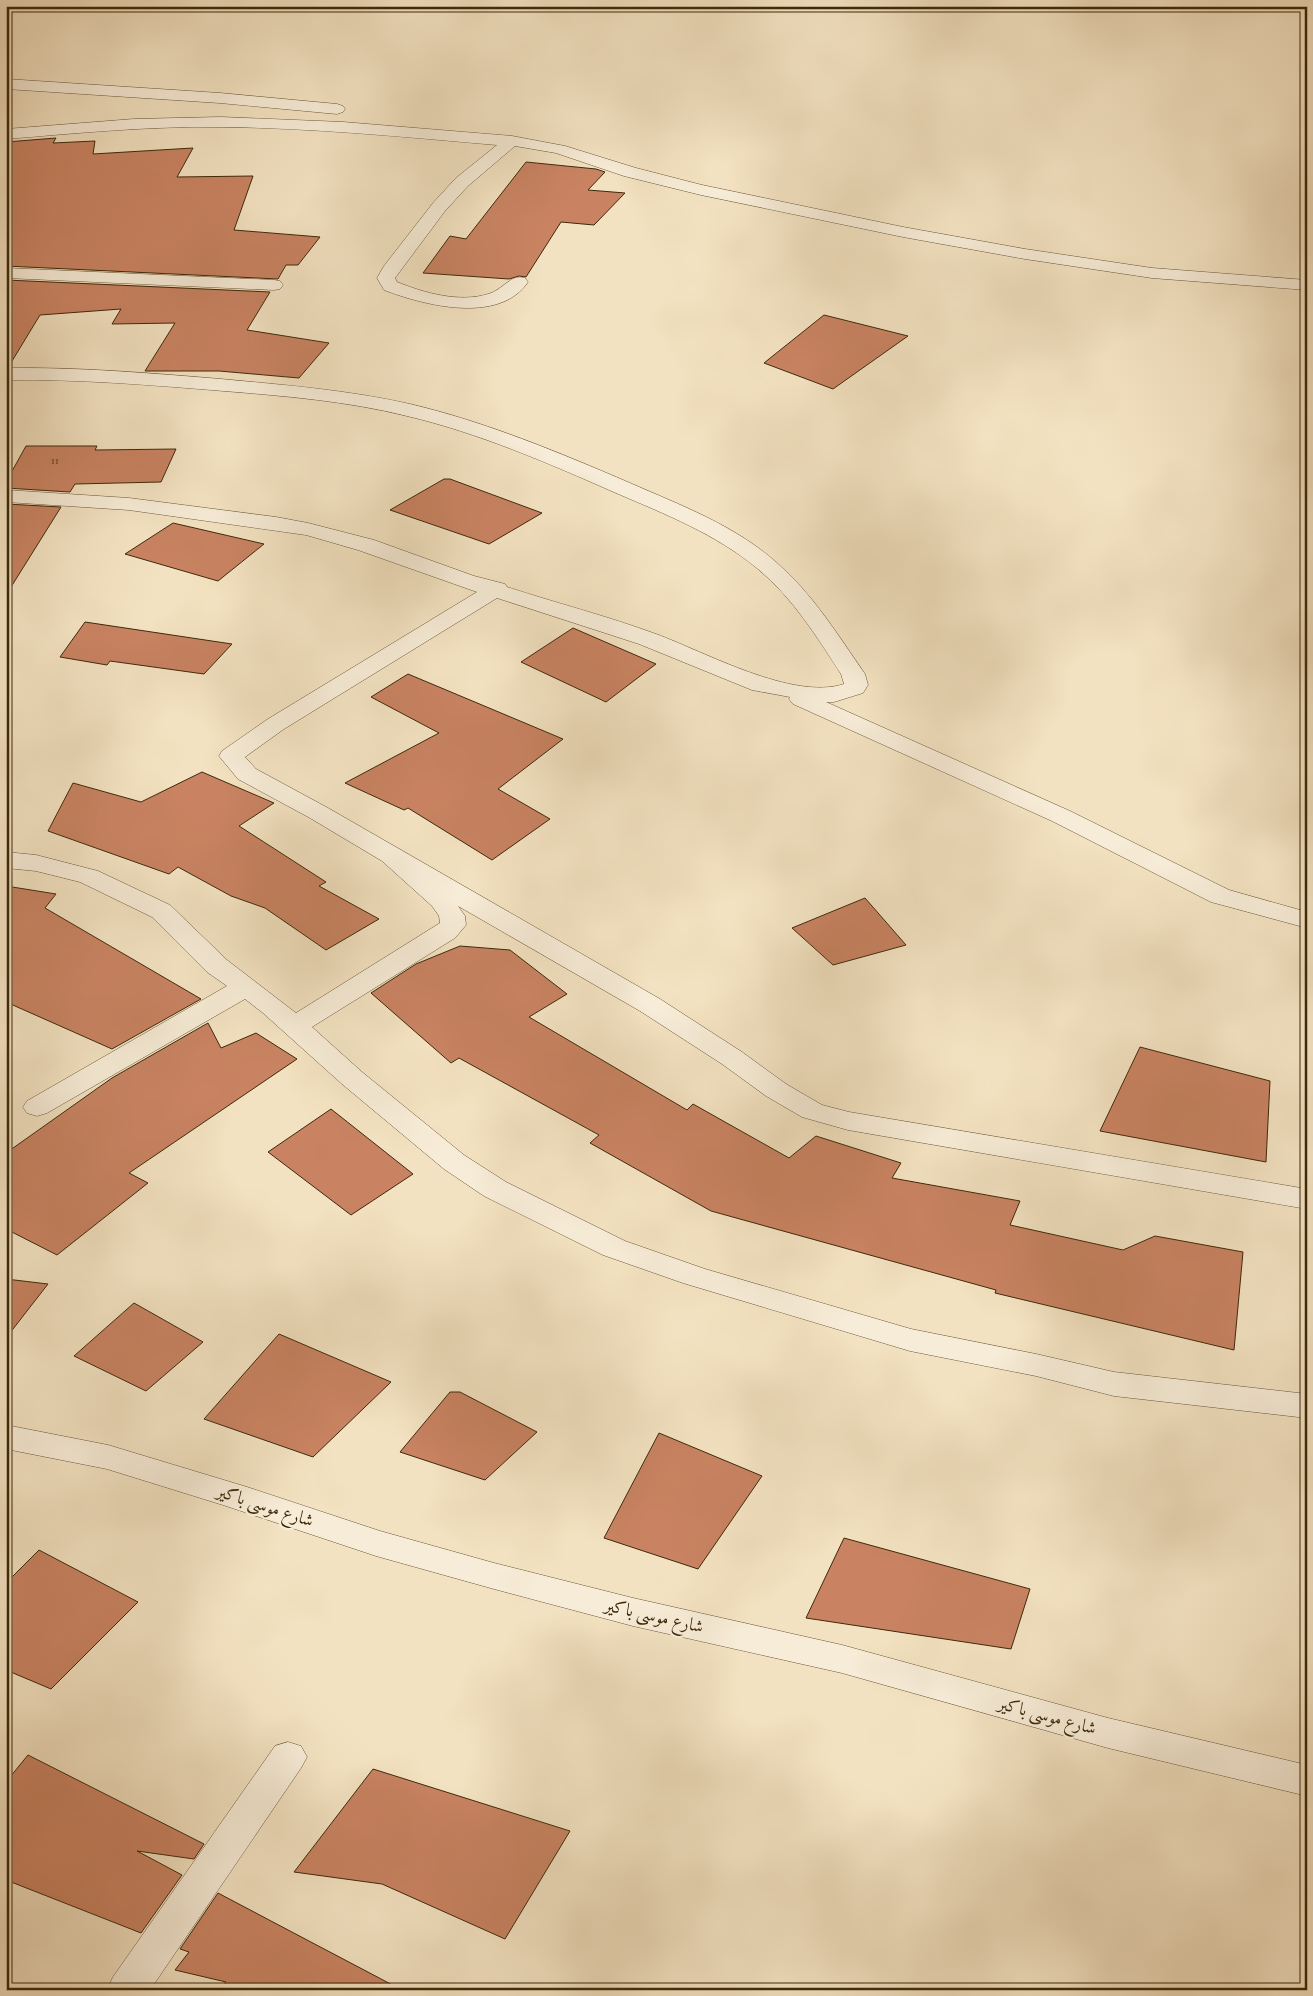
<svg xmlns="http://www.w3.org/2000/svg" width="1313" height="1996" viewBox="0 0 1313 1996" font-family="'IM FELL French Canon',Amiri,serif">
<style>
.building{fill:#c98362;stroke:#3d290a}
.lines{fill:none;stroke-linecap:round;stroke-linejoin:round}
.minor-casing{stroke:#6a5738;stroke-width:1}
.minor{fill:#f7ecd7;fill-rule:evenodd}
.labels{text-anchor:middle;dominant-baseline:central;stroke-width:4.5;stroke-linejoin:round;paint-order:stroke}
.far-number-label{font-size:11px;fill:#604020}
.near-street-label{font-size:18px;fill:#3d290a;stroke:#f7ecd7}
</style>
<rect width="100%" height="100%" fill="#f3e2c1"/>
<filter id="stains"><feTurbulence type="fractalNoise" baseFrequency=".004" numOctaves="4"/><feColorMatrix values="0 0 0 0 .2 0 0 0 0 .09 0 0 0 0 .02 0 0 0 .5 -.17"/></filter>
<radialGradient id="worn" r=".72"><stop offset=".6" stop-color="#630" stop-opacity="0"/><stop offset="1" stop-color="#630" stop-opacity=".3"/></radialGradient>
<path class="building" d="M56,138L53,143L95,141L93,154L193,148L177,177L253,176L234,230L320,237L298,265H286L278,279L6,266V142Z
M526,162L596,169L605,172L588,190L625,193L594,225L561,222L526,277L519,276L509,279L423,273L450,236L466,239Z
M6,280L270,292L247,330L329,343L299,378L219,371H145L175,323L112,324L121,309L40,315L9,366H6Z
M824,315L908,336L833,389L764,363Z
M26,446H97L95,450L176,449L161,482L75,484L70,492L6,488V482Z
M444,479H450L542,513L489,544L390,510Z
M6,504L61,507L6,595Z
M173,523L264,544L218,581L125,554Z
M85,622L232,644L204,674L110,661L107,665L60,657Z
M573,628L656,664L606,702L521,662Z
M408,674L563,739L498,789L550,819L492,860L408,808L404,810L345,783L439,733L371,697Z
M202,772L274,803L239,826L326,882L319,886L379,919L326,950L265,908L231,896L178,867L169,874L48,831L73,783L141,802Z
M6,886L56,894L45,908L201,999L112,1049L6,1002Z
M865,898L906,945L833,965L792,928Z
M460,946L510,950L567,994L529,1017L687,1110L693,1104L789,1158L816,1136L901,1163L892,1178L1020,1201L1010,1225L1123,1250L1155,1236L1243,1252L1234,1350L995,1293L996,1290L711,1211L590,1143L599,1135L459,1058L451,1063L371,993L416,964Z
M208,1023L221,1048L256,1033L297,1059L129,1173L148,1183L57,1255L6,1229V1153L112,1078Z
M1140,1047L1270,1081L1266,1162L1100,1131Z
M331,1109L413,1174L351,1215L268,1152Z
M6,1279L48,1284L6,1338Z
M134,1303L203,1342L146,1391L74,1356Z
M279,1334L391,1382L313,1457L204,1419Z
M450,1392H460L537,1432L485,1480L400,1452Z
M659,1433L762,1476L698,1569L604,1538Z
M844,1538L1030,1589L1011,1649L806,1618Z
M39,1550L138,1602L51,1689L6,1670V1583Z
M28,1755L204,1844L194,1859L137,1851L182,1875L141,1933L6,1880V1782Z
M373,1769L570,1831L505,1939L382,1884L294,1872Z
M218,1893L271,1921L402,1990H219L226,1982L175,1970L189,1952L180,1949Z"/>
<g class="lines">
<defs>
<path id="minor" d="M6,79L220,93L337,104L343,106L345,109L343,112L337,114L220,103L6,89Z
M221,117L343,122L512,136L565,146L636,168L702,185L903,227L1025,249L1152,268L1307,280V290L1152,278L1025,259L903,237L701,195L624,176L556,153L515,146L468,186L445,211L395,278L397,282C424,293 460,303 488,294C503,290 510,274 525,278L528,282C499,325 423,305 384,290L377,278L384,266L433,203L456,178L497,145C406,137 314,128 222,127C150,126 78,133 6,139V129L134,119Z
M6,268L274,280L280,281L283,285L280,289L274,290L6,278Z
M6,368C78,367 149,373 221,379C284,385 348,390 410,404C486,422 558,452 630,483C680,505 734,525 776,562C812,593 838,635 865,674L868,685L863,693L834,702H826L1070,811L1229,890L1307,912V928L1211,902L1052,821L793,704L789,699L790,697L752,690L639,644L497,598L284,729L245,757L256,769L328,808L660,999L742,1052L786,1084L822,1105L849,1112L1307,1189V1209L848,1130L802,1117L766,1096L722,1064L640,1011L458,906L465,916L466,925L455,938L312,1027L362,1072L464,1155L506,1182L625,1241L705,1269L911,1329L1036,1354L1114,1372L1307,1394V1418L1114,1396L1036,1376L910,1351L683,1283L603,1255L484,1196L444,1169L342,1084L263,1013L245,999L47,1113L37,1116L27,1113L23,1107L27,1101L227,986L207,972L152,917L80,882L36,871L6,868V852L36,855L98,871L170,905L227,960L296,1013L440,923L439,916L432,906L382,861L310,818L238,779L219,756L222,751L268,719L477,592L358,550L306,535L129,510L6,502V490L129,498L276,517L308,523L374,540L474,576L505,584L507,587C556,603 607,616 656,634C705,652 793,701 844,684L841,674C817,637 793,598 758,569C716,534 665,514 616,493C548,463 479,433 407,416C347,401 285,396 224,391C151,385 79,379 6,380Z
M6,1425L108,1445L247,1487L380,1531L494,1563L633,1598L842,1645L1108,1718L1307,1765V1796L1108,1748L842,1673L633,1626L494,1589L376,1556L223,1505L107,1469L6,1449Z
M288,1742L301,1746L307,1757L301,1768L150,1990H107L113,1977L275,1746Z"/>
</defs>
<use href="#minor" class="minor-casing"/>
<use href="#minor" class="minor"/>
</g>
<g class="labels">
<g class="far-number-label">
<text x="55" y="460">11</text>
</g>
<g class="near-street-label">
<text transform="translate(265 1506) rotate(18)">شارع موسى باكير</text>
<text transform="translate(654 1616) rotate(13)">شارع موسى باكير</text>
<text transform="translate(1047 1716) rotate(15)">شارع موسى باكير</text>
</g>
</g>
<rect width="1313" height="1996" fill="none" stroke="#f3e2c1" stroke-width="25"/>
<rect x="8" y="8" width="1298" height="1981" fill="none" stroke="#3d290a" stroke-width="2.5"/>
<rect x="12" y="12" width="1288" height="1971" fill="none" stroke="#3d290a"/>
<rect width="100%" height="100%" filter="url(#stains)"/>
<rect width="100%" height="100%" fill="url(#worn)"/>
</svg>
